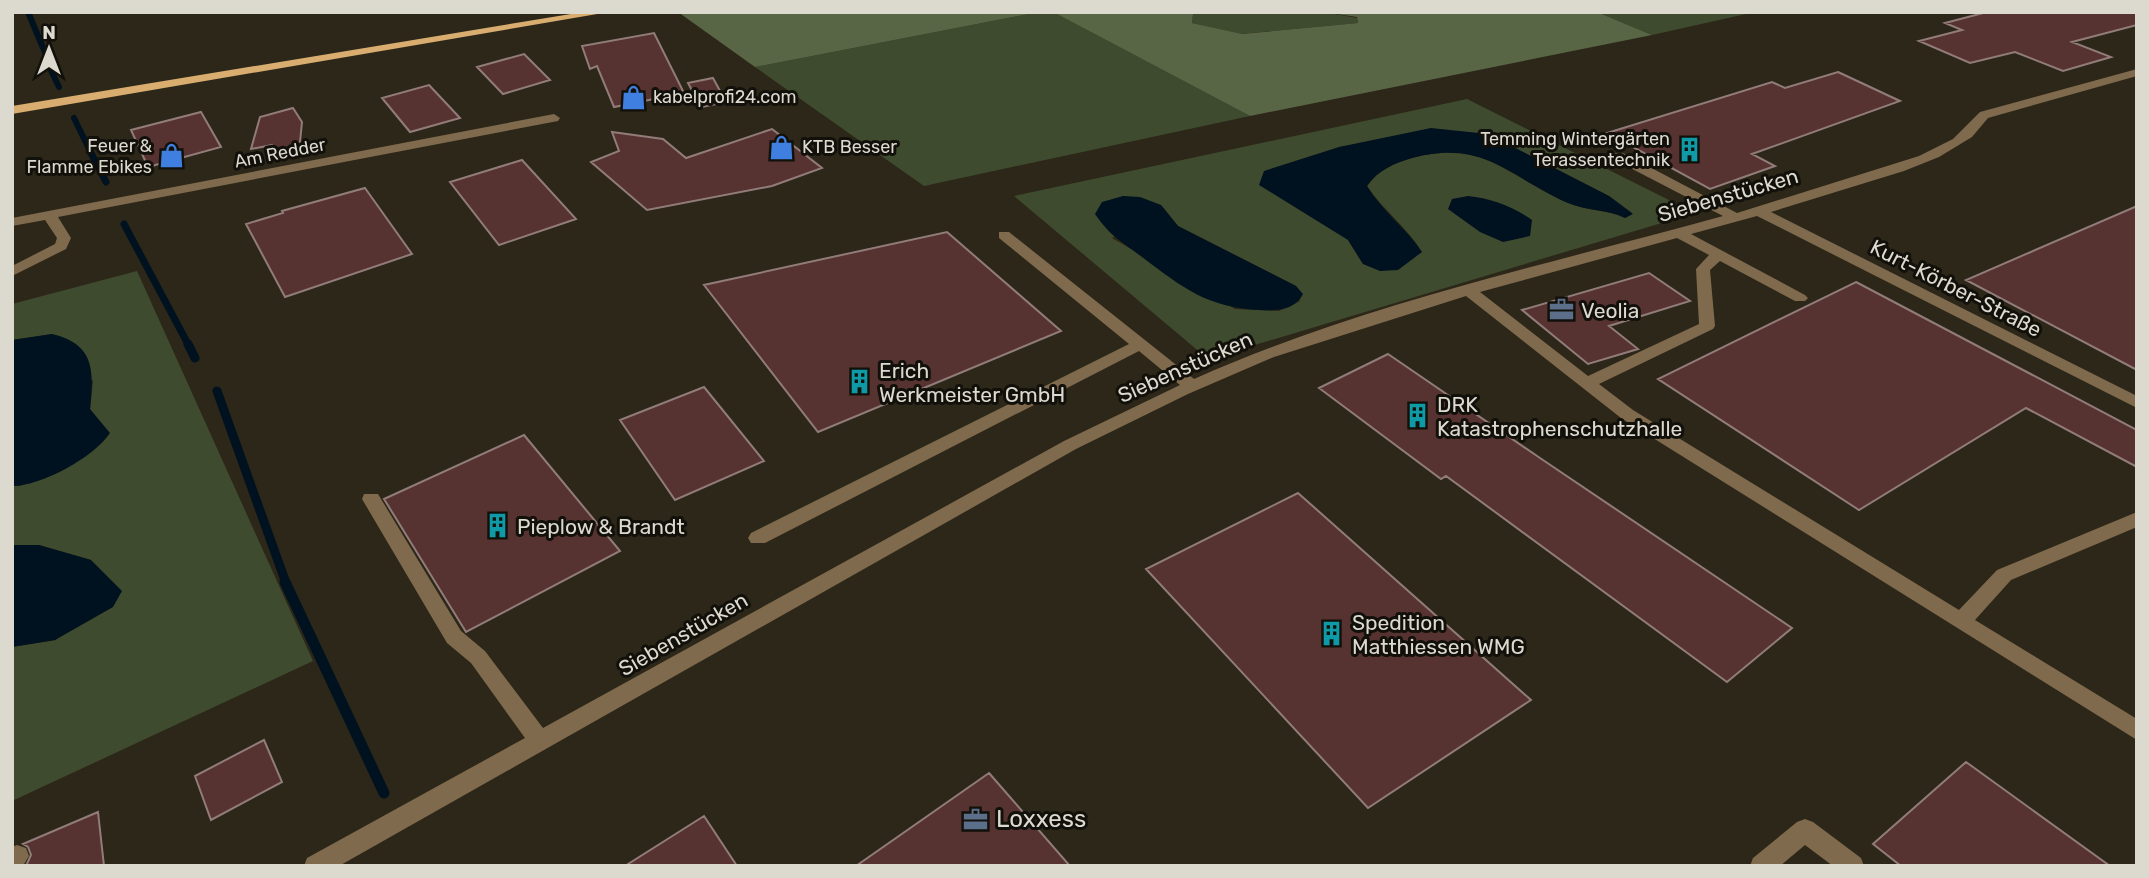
<svg xmlns="http://www.w3.org/2000/svg" width="2149" height="878" viewBox="0 0 2149 878" font-family="Rubik,sans-serif">
<style>
.green{fill:#3f4b2e;fill-rule:evenodd}
.forest{fill:#596646}
.water{fill:#00111f}
.lines{fill:none;stroke-linecap:round;stroke-linejoin:round}
.stream-far3{stroke:#00111f;stroke-width:6}
.stream-far2{stroke:#00111f;stroke-width:7}
.stream-far1{stroke:#00111f;stroke-width:9}
.stream{stroke:#00111f;stroke-width:11}
.building{fill:#563331;stroke:#917c7a;stroke-width:2}
.minor{fill:#7f6a4d;fill-rule:evenodd}
.major{fill:#d8ad6f;fill-rule:evenodd}
.labels{text-anchor:middle;dominant-baseline:central;stroke-width:6;stroke-linejoin:round;paint-order:stroke}
.far-poi-label{font-size:18px;fill:#dcd9cf;stroke:#12100a;text-anchor:start}
.far-street-label{font-size:18px;fill:#dcd9cf;stroke:#12100a}
.street-label{font-size:21px;fill:#dcd9cf;stroke:#12100a}
.poi-label{font-size:21px;fill:#dcd9cf;stroke:#12100a;text-anchor:start}
.near-poi-label{font-size:24px;fill:#dcd9cf;stroke:#12100a;text-anchor:start}
</style>
<rect width="100%" height="100%" fill="#2c2718"/>
<path class="green" d="M1039,12H1053L1250,116L924,186L755,67Z
M1216,12H1324L1357,18L1358,23L1241,34L1192,23L1193,14Z
M1597,12H1755L1652,35Z
M1467,99L1695,213L1208,359L1014,196ZM1488,134L1609,196L1632,213L1625,218C1606,209 1587,211 1568,203C1507,176 1485,139 1412,158C1394,163 1378,170 1367,186C1383,210 1407,227 1422,252L1363,264L1348,240L1339,147ZM1161,205L1178,226L1296,286L1300,301L1279,311L1235,309L1112,238Z
M137,271L313,661L12,801V647L56,640L91,560L39,545H12V486H21L100,424L90,409L93,381L52,334L12,340V304Z"/>
<path class="forest" d="M678,12H1039L755,67Z
M1053,12H1216L1193,14L1192,23L1242,34L1358,23L1357,17L1324,12H1597L1652,35L1250,116Z"/>
<path class="water" d="M1431,128L1488,134L1609,196L1633,214L1625,218C1607,209 1587,211 1568,203C1507,176 1485,139 1412,158C1395,163 1378,170 1367,186C1382,211 1406,228 1422,252L1398,270L1380,271L1363,264L1348,240L1259,185L1264,171L1339,147Z
M1123,196L1140,197L1161,205L1178,226L1296,286L1303,294C1295,310 1277,311 1261,310C1208,308 1183,288 1142,257C1120,240 1112,238 1095,214L1102,202Z
M1468,196C1490,198 1514,207 1532,220L1530,236L1503,242L1480,232L1448,209L1452,199Z
M52,334C95,344 94,371 90,409L110,433C94,457 42,486 12,486V340Z
M12,545H39L91,560L122,591L113,607L55,640L12,647Z"/>
<g class="lines">
<path class="stream-far3" d="M28,12L46,55
M48,64L59,87
M74,118L92,155"/>
<path class="stream-far2" d="M91,153L106,182
M124,224L189,346"/>
<path class="stream-far1" d="M188,344L195,358
M217,391L286,583"/>
<path class="stream" d="M285,582L384,793"/>
</g>
<path class="building" d="M1987,12H2137V25L2072,42L2111,57L2063,71L2015,52L1970,63L1919,41L1962,30L1945,23Z
M654,33L684,93L614,107L597,66L590,69L582,46Z
M524,54L550,80L503,94L477,67Z
M1838,72L1900,101L1752,154L1775,166L1710,189L1607,133L1772,82L1785,88Z
M713,78L726,102L701,107L688,83Z
M429,85L460,118L410,132L382,98Z
M293,108L302,122L299,152L272,156V145L251,149L260,117Z
M201,112L221,147L148,167L131,130Z
M772,129L822,168L772,186L647,210L591,162L619,151L612,132L663,139L686,158Z
M522,160L576,219L499,245L450,182Z
M365,188L412,254L285,297L246,224L283,213L282,211Z
M2137,206V370L1966,280Z
M947,232L1061,331L818,432L704,285Z
M1649,273L1690,301L1609,326L1638,349L1588,364L1522,310Z
M1856,282L2137,430V467L2026,408L1859,510L1658,379Z
M1388,354L1540,458L1792,628L1727,682L1446,476L1441,479L1319,388Z
M704,387L764,461L675,500L620,420Z
M524,435L620,551L466,632L384,499Z
M1298,493L1531,700L1368,808L1146,569Z
M264,740L282,782L211,820L195,776Z
M1966,762L2110,866H1901L1873,844Z
M989,773L1070,866H856Z
M98,812L104,866H26L31,855L28,847L23,844Z
M704,816L737,866H625Z"/>
<g class="lines">
<path class="minor" d="M2137,69V76L1988,118L1972,137L1939,157L1904,171L1771,212L2137,396V408L1757,216L1691,234L1805,295L1808,298L1805,301H1795L1720,261L1710,270L1715,326L1713,329L1599,384L1633,410L1959,610L1997,570L2137,512V527L2011,580L1975,620L2137,719V740L1621,418L1466,296L1274,357L1188,394L1076,449L339,866H304L307,858L525,738L471,663L447,643L362,499L364,494H378L461,631L485,651L543,728L1064,441L1180,385L1139,351L765,543H751L748,538L751,533L1129,344L999,238V232H1009L1194,379C1362,304 1546,265 1723,216L1613,159V153H1623L1737,213L1919,156L1953,139L1980,112ZM1677,238L1709,255L1696,269L1699,324L1588,376L1480,292Z
M554,114L560,118L558,121L58,217L71,238L66,249L12,276V266L55,244L57,238L45,220L12,226V218Z
M1805,819L1813,822L1861,858L1864,866H1833L1805,845L1780,866H1750L1753,858L1797,822Z
M17,845L26,848L29,856L23,866H12V847Z"/>
<path class="major" d="M583,12H609L12,114V106Z"/>
</g>
<defs>
<symbol id="shop-bare" viewBox="-9 -9 18 18"><path d="M-5-2.5h2.3a2.7 3.5 0 0 1 5.4 0H5L5.5 6h-11ZM-1.5-2.5h3a1.5 2.3 0 0 0-3 0Z" fill="#3f7fe0" stroke="#12100a" stroke-width="2.5" paint-order="stroke"/></symbol>
<symbol id="building-bare" viewBox="-9 -9 18 18"><path d="M-4-6H4V6H1V3H-1V6H-4ZM-2.5-4.3h1.7v1.8h-1.7ZM.8-4.3h1.7v1.8H.8ZM-2.5-1h1.7V.8h-1.7ZM.8-1h1.7V.8H.8Z" fill="#0f9aa8" stroke="#12100a" stroke-width="2.5" paint-order="stroke"/></symbol>
<symbol id="office-bare" viewBox="-9 -9 18 18"><path d="M-6-3h4V-5.5h4V-3h4V5H-6ZM-1-4.5V-3h2v-1.5ZM-6 0V1H6V0Z" fill="#5c6f8a" stroke="#12100a" stroke-width="2.5" paint-order="stroke"/></symbol>
</defs>
<g fill-rule="evenodd">
<use href="#shop-bare" x="616" y="80" width="35" height="35"/>
<use href="#shop-bare" x="764" y="130" width="35" height="35"/>
<use href="#building-bare" x="1672" y="132" width="35" height="35"/>
<use href="#shop-bare" x="154" y="138" width="35" height="35"/>
<use href="#office-bare" x="1544" y="292" width="35" height="35"/>
<use href="#building-bare" x="842" y="364" width="35" height="35"/>
<use href="#building-bare" x="1400" y="398" width="35" height="35"/>
<use href="#building-bare" x="480" y="508" width="35" height="35"/>
<use href="#building-bare" x="1314" y="616" width="35" height="35"/>
<use href="#office-bare" x="958" y="802" width="35" height="35"/>
</g>
<g class="labels">
<g class="far-poi-label">
<text x="653" y="97">kabelprofi24.com</text>
<text x="1670" y="139" text-anchor="end">Temming Wintergärten<tspan x="1670" dy="21">Terassentechnik</tspan></text>
<text x="152" y="146" text-anchor="end">Feuer &amp;<tspan x="152" dy="21">Flamme Ebikes</tspan></text>
<text x="802" y="147">KTB Besser</text>
</g>
<g class="far-street-label">
<text transform="translate(280 153) rotate(-11)">Am Redder</text>
</g>
<g class="street-label">
<text transform="translate(1728 195) rotate(-16)">Siebenstücken</text>
<text transform="translate(1956 288) rotate(27)">Kurt-Körber-Straße</text>
<text transform="translate(1185 367) rotate(-24)">Siebenstücken</text>
<text transform="translate(683 634) rotate(-30)">Siebenstücken</text>
</g>
<g class="poi-label">
<text x="1581" y="310">Veolia</text>
<text x="879" y="370">Erich<tspan x="879" dy="24">Werkmeister GmbH</tspan></text>
<text x="1437" y="404">DRK<tspan x="1437" dy="24">Katastrophenschutzhalle</tspan></text>
<text x="517" y="526">Pieplow &amp; Brandt</text>
<text x="1352" y="622">Spedition<tspan x="1352" dy="24">Matthiessen WMG</tspan></text>
</g>
<g class="near-poi-label">
<text x="996" y="819">Loxxess</text>
</g>
</g>
<rect width="2149" height="878" fill="none" stroke="#dcd9cf" stroke-width="28"/>
<g transform="translate(49 49)" stroke="#12100a" stroke-width="5" paint-order="stroke">
<path d="M0-5L12 26L0 18L-12 26Z" fill="#dcd9cf"/>
<text y="-10" font-size="19" font-weight="bold" text-anchor="middle" fill="#dcd9cf">N</text>
</g>
</svg>
